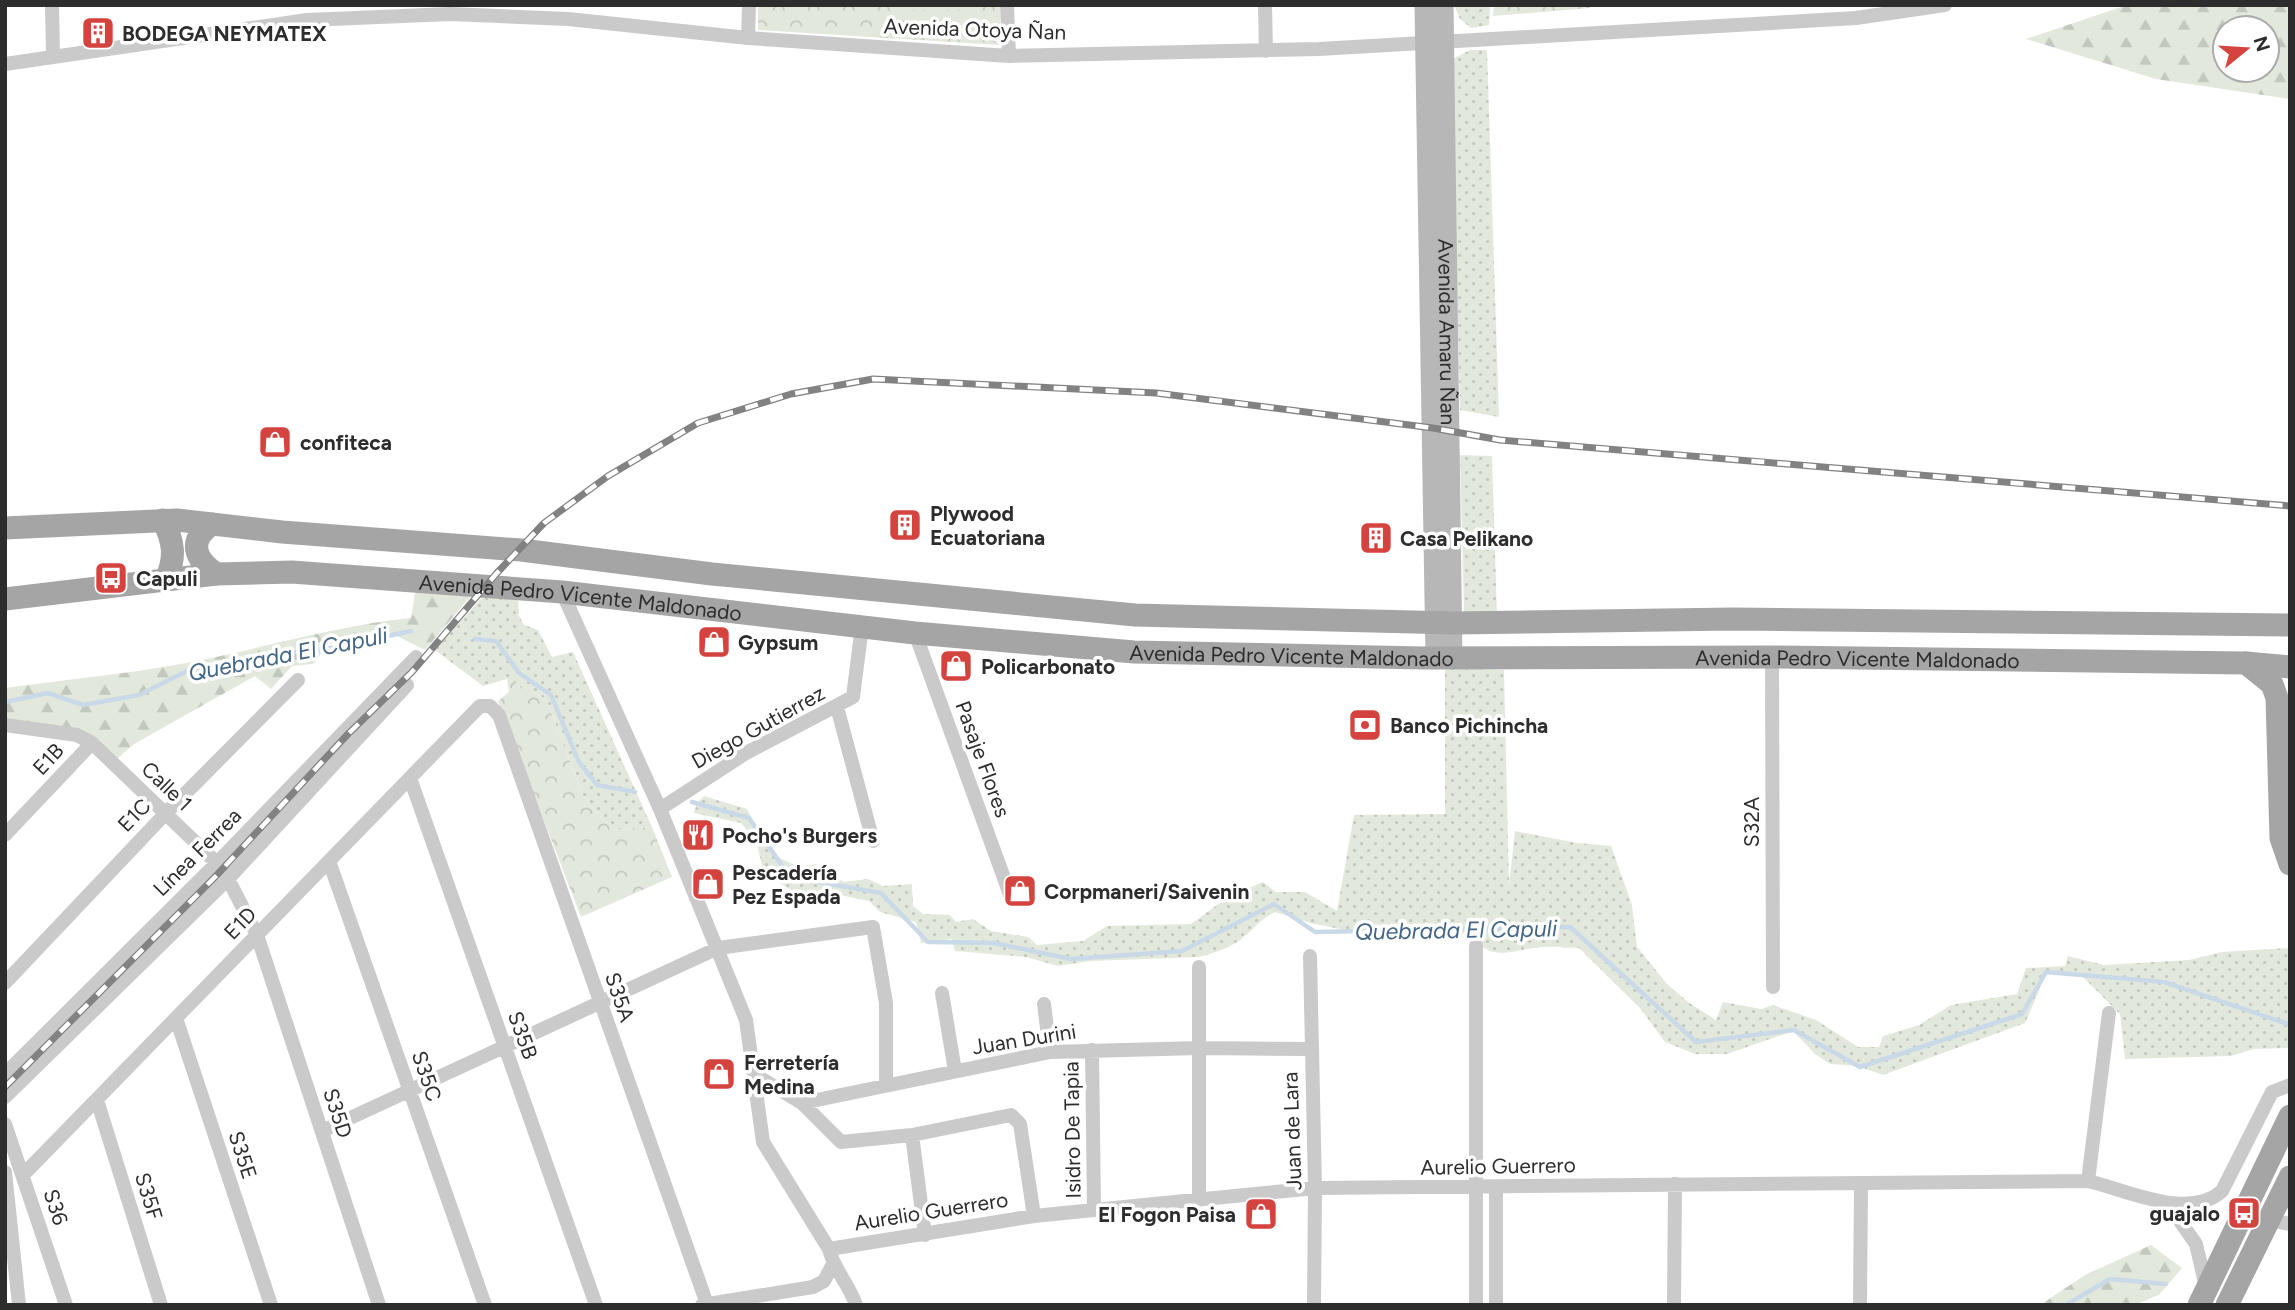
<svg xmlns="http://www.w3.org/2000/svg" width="2295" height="1310" viewBox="0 0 2295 1310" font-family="Figtree,sans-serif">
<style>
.grass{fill:url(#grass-dots)}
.forest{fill:url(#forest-firs);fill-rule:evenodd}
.park{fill:url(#park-crowns)}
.garden{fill:#e2e9dc}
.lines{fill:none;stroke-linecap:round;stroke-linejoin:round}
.stream{stroke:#cad9e8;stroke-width:4.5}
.minor{stroke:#cacaca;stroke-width:14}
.secondary{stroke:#b7b7b7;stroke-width:21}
.primary{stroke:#a5a5a5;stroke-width:23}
.rail-casing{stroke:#828282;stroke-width:7}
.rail{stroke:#fff;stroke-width:4.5;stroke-dasharray:13;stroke-linecap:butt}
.labels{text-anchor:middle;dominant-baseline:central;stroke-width:7;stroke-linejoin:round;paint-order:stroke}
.street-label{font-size:21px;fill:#2d2d2d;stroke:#fff}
.poi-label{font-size:21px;font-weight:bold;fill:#2d2d2d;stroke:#fff;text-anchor:start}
.water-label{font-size:23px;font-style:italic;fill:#436687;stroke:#fff}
</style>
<defs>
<pattern id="grass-dots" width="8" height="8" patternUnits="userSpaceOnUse" patternTransform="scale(1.75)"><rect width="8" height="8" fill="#e2e9dc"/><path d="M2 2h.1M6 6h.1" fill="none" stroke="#c2c8bd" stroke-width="1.8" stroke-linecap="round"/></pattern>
<pattern id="forest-firs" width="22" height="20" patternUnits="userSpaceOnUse" patternTransform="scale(1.75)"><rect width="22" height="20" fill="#e2e9dc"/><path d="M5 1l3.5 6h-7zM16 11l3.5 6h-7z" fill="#c2c8bd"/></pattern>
<pattern id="park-crowns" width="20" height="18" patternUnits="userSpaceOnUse" patternTransform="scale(1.75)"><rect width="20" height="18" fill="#e2e9dc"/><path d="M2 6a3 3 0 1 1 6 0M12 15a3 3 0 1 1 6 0" fill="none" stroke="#c2c8bd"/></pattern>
</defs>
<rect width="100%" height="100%" fill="#fff"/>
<path class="grass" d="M1454,5H1490L1489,25L1471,28L1460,19Z
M1470,50H1487L1499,417L1460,410L1451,60Z
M1460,455L1492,456L1497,616L1464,613Z
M486,593L518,596L519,616L524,625L538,630L552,657L573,652L652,827L612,830L584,798L546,699L507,679L483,686L435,650Z
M1445,668L1504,670L1509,885L1515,831L1577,843L1611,846L1632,905L1637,947L1667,984L1688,1002L1716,1020L1723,1002L1761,1009L1773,1005L1816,1020L1858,1047H1879L1883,1036L1919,1025L1951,1005L2017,994L2026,968L2065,966L2068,956L2104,965L2189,960L2222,952L2290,948V1048L2254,1049L2231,1056L2125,1059L2120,1014L2082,976L2047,972L2025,1023L1883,1075L1857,1066L1830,1064L1815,1054L1793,1031L1727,1054H1695L1665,1042L1640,1008L1579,948C1568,948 1556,946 1545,947C1511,948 1494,966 1469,933L1402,941L1310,923L1276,912C1261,918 1257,926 1245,936C1233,947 1214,953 1199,957L1090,961L1058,966L1026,957L955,951L952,939L921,943L916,922L880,912L869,901L845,896H813L793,891L764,874L756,840L741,823L694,813L697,803L704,796L747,809L771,854L801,868L815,864L844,882L868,879L883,886L912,884L913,906L923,914L950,915L956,922L973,919L991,931L1028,937L1037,945L1083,941L1107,926L1191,924L1228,897L1263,882L1276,892H1305L1337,911L1354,815L1445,814Z"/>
<path class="forest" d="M2127,5H2290V99L2156,79L2026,39ZM2225,28H2267V70H2225Z
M416,587L476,590L425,650L387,631L329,644L313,664L292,666L271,689L255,676L134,744L116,760L81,729L5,721V688C62,680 119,675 175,665C255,651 331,626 411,618Z
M2151,1245L2182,1268L2159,1295L2134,1305H2040L2085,1275Z"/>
<path class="park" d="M758,5H1000V45L758,30Z
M1494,5H1590V8L1493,16Z
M507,679L546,699L584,798L612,830L652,827L672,877L581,917L498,701L509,692Z"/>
<path class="garden" d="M901,5H962V10H901Z"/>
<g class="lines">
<path class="stream" d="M475,639L496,641L519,673L551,695L579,762L597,785L635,792
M5,702L48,693L83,705L139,695L187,671L240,660L337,647L411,631
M692,802L749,818L790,877L881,893L928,942L994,943L1071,959L1182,951L1274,904L1315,932L1570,927L1696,1042L1794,1030L1860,1067L2022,1014L2046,972L2164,982L2288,1024
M2066,1305L2110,1279L2166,1284"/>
<path class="minor" d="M52,5L53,55
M1007,5L1009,56
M1265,5L1266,51
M748,38L749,5
M5,64L307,20L450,14L568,19L748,38L1009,56L1319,49L1856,18L1945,5
M562,592L660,809L746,1020L763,1142L829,1249C834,1270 849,1284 856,1305
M915,633L1012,900
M1772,657L1773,987
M837,707L873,841
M5,725L77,735L92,743L217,863L228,879L257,935L379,1305
M410,778L596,1305
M660,809L746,753L853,697L862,626
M5,835L92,743
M329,861L485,1305
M1310,956L1315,1188L1314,1305
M1199,967V1200
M5,983L165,814L298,680
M942,993L955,1071
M1044,1004L1050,1052
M176,1018L271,1305
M1092,1050L1094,1209
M5,1074L217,863L416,657
M755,1075L802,1103L1050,1052L1199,1048L1310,1049
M5,1097L228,879L407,685
M97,1100L161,1305
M802,1103L841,1142L912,1135L1011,1115L1020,1124L1034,1216
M5,1124L66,1305
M322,1131L718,948L873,927L886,1003V1084
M912,1135L925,1235
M5,1172L19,1305
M23,1175L480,706H490L499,715L707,1304
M2088,1181L2109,1013
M1496,1188V1305
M2168,1204L2196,1244L2206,1287
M2269,1220L2290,1224
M829,1249L1034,1216L1315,1188L2088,1181C2127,1190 2188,1221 2222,1191L2272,1092L2290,1085
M702,1305L813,1287L824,1281L833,1264
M1476,1305V946
M1674,1305L1675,1184
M1860,1305L1861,1185"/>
<g class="secondary">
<path d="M1425,5L1436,658"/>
<path id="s1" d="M1443,5L1452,658"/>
</g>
<g class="primary">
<path d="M163,520C174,542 176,557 166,580"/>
<path d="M212,524C187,541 195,559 216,574"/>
<path d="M5,528L177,520L282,532L521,550L712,574L1135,615L1454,623L1733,619L2290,625"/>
<path id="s2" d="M5,599L216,574L292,572L562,592L915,633L1134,652L1423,658L1772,657L2246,663L2290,667"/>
<path d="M2246,663L2272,684L2277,698L2281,838L2290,864"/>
<path d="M2199,1305L2290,1116"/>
<path d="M2227,1305L2290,1177"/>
</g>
<defs>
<path id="rail" d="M5,1087L215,877L348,734L412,672L496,574L544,523L608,476L698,423L791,394L873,379L1156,393L1433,428L1500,440L2290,506"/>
</defs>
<use href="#rail" class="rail-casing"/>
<use href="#rail" class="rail"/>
</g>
<defs>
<symbol id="building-square" viewBox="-11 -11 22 22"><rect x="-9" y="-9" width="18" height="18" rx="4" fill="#d5433f" stroke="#fff"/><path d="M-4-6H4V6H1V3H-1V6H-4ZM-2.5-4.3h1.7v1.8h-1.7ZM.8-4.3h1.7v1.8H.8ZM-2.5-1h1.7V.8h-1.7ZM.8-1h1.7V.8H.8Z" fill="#fff"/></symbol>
<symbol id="shop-square" viewBox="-11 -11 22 22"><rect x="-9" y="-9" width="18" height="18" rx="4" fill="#d5433f" stroke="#fff"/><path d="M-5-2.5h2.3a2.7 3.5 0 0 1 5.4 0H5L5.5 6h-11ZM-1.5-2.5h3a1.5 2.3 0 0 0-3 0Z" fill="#fff"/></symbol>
<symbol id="bus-square" viewBox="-11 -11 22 22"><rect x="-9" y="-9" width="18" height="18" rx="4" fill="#d5433f" stroke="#fff"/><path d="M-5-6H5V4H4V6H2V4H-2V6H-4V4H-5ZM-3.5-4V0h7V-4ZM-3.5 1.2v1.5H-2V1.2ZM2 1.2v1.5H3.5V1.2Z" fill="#fff"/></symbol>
<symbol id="bank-square" viewBox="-11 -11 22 22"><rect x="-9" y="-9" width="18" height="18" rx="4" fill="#d5433f" stroke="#fff"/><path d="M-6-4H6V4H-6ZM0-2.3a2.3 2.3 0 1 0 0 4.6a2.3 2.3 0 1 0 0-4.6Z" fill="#fff"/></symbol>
<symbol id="restaurant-square" viewBox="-11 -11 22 22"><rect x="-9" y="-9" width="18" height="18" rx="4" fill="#d5433f" stroke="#fff"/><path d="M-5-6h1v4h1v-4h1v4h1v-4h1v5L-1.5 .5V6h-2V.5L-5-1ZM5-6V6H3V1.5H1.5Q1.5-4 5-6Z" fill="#fff"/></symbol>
</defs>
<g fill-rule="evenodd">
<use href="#building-square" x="79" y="14" width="38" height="38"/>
<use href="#shop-square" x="256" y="423" width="38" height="38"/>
<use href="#building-square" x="886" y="506" width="38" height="38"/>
<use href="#building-square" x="1357" y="519" width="38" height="38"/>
<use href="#bus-square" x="92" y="559" width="38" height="38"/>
<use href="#shop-square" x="695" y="623" width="38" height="38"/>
<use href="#shop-square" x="937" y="647" width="38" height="38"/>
<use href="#bank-square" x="1346" y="706" width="38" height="38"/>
<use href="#restaurant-square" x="679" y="816" width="38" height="38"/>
<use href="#shop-square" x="689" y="865" width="38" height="38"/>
<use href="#shop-square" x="1001" y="872" width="38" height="38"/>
<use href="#shop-square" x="700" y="1055" width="38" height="38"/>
<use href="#bus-square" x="2225" y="1194" width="38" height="38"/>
<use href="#shop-square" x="1242" y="1195" width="38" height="38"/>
</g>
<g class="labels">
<g class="street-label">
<text transform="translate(975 29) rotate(2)">Avenida Otoya Ñan</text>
<text stroke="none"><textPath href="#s1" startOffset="327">Avenida Amaru Ñan</textPath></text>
<text stroke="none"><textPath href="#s2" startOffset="578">Avenida Pedro Vicente Maldonado</textPath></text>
<text stroke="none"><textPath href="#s2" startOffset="1292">Avenida Pedro Vicente Maldonado</textPath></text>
<text stroke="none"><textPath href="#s2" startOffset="1858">Avenida Pedro Vicente Maldonado</textPath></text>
<text transform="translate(758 727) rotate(-29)">Diego Gutierrez</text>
<text transform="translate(48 759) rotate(-47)">E1B</text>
<text transform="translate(983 759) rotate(70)">Pasaje Flores</text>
<text transform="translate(167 786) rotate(44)">Calle 1</text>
<text transform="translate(134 815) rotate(-46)">E1C</text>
<text transform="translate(1751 822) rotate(-90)">S32A</text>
<text transform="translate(197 852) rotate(-45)">Línea Ferrea</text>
<text transform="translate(240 923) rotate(-46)">E1D</text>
<text transform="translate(620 997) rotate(71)">S35A</text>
<text transform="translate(523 1035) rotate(70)">S35B</text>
<text transform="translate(1024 1039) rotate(-9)">Juan Durini</text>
<text transform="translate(427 1076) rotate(71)">S35C</text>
<text transform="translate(338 1113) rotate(72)">S35D</text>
<text transform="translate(1072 1130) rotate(-91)">Isidro De Tapia</text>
<text transform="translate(1292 1131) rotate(-92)">Juan de Lara</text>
<text transform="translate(243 1155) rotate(72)">S35E</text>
<text transform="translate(1498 1166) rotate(-1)">Aurelio Guerrero</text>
<text transform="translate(149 1196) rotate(73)">S35F</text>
<text transform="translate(56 1207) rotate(72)">S36</text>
<text transform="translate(931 1211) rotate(-9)">Aurelio Guerrero</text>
</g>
<g class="poi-label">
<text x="122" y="33">BODEGA NEYMATEX</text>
<text x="300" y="442">confiteca</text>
<text x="930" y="513">Plywood<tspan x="930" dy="24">Ecuatoriana</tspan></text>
<text x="1400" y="538">Casa Pelikano</text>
<text x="136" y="578">Capuli</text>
<text x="738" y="642">Gypsum</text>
<text x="981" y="666">Policarbonato</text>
<text x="1390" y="725">Banco Pichincha</text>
<text x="722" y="835">Pocho's Burgers</text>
<text x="732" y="872">Pescadería<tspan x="732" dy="24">Pez Espada</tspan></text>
<text x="1044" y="891">Corpmaneri/Saivenin</text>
<text x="744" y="1062">Ferretería<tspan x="744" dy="24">Medina</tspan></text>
<text x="2220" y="1213" text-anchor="end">guajalo</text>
<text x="1236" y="1214" text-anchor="end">El Fogon Paisa</text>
</g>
<g class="water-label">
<text transform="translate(288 654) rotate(-11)">Quebrada El Capuli</text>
<text transform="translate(1456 930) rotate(-1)">Quebrada El Capuli</text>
</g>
</g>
<rect width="2295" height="1310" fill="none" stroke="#2d2d2d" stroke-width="14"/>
<g transform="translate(2246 49) rotate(72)"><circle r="33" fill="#ffffff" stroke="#ababab" stroke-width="2"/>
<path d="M0-5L12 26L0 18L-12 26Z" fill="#d5433f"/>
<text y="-10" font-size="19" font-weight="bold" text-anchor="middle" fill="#2d2d2d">N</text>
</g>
</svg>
